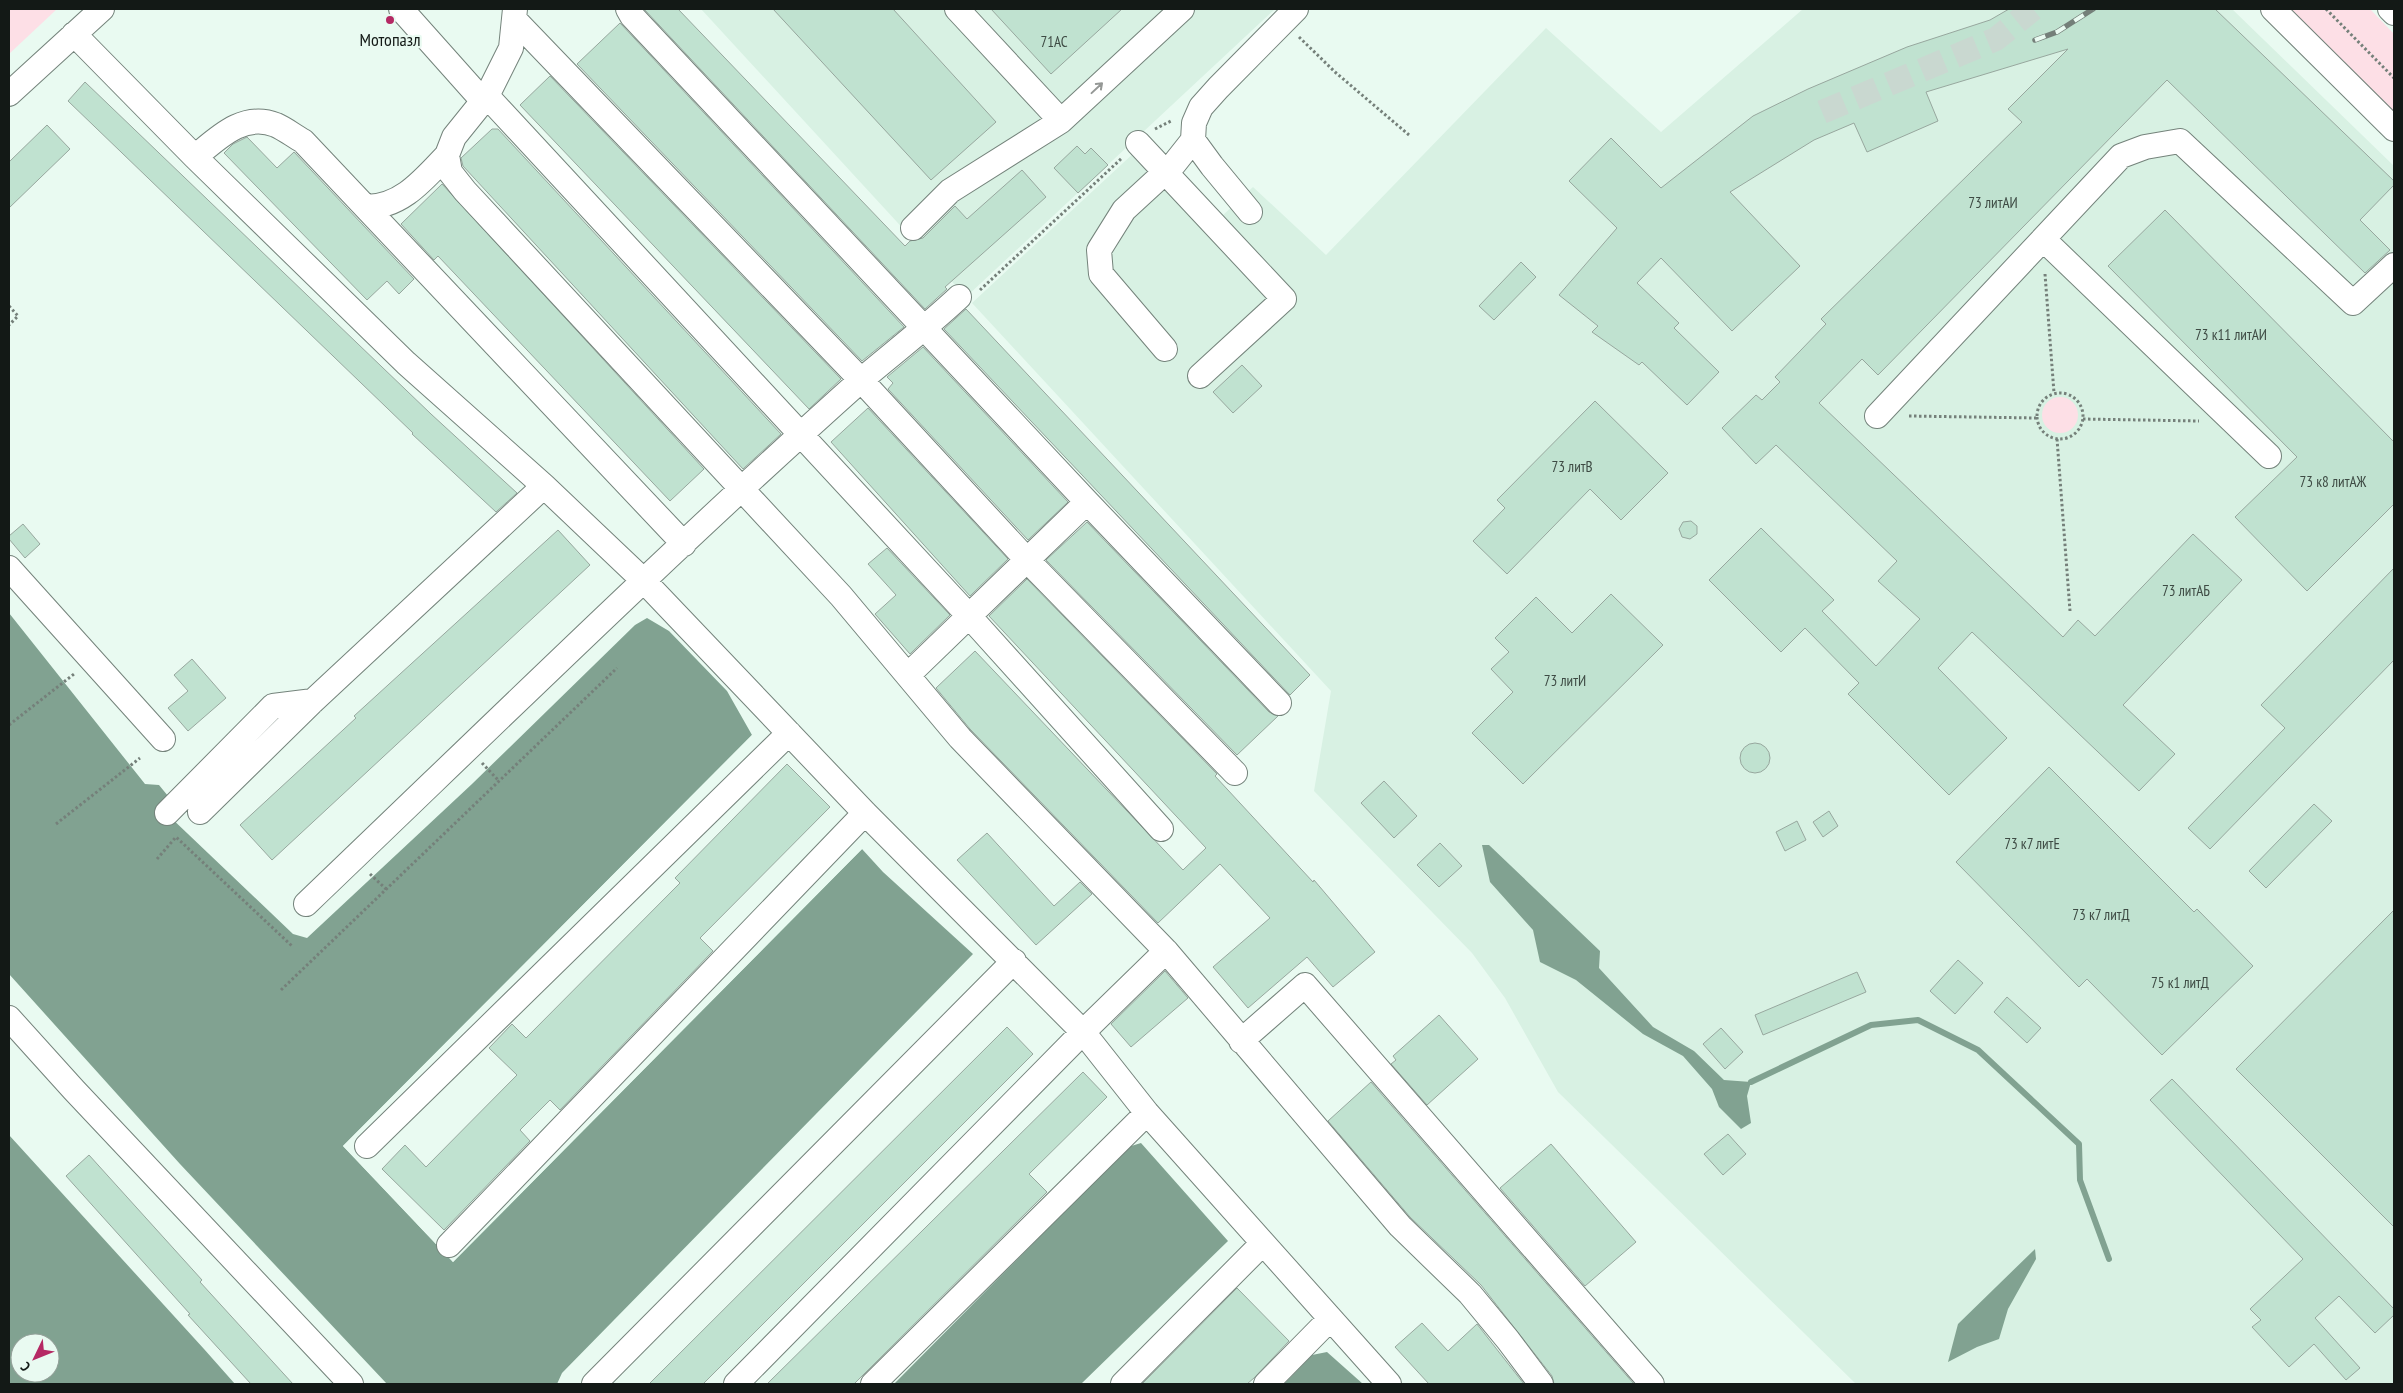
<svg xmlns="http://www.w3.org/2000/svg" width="2403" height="1393" viewBox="0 0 2403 1393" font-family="'PT Sans Narrow',sans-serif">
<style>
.built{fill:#d8f1e3}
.green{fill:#fddfe6}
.water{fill:#81a291;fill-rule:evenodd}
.pier{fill:#e9faf1}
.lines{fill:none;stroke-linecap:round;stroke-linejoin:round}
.stream{stroke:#81a291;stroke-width:6}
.building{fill:#c0e2d0;stroke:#97a79e}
.minor-tunnel{stroke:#c9d8d0;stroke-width:24;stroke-dasharray:24 12;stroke-linecap:butt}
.minor-casing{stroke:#74837b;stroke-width:26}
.path{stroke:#75807a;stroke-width:3;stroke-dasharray:2.5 2.5;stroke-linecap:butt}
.minor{stroke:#fff;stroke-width:24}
.rail-casing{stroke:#747f79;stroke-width:5.5}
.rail{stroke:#e9faf1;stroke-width:4;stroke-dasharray:11;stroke-linecap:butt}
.oneway{stroke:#959896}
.poi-dot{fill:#b52964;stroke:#e9faf1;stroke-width:2}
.labels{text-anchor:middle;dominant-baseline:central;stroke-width:4.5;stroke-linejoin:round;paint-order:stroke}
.number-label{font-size:15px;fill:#3e4b44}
.poi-label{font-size:18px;fill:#131916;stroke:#e9faf1}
</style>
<rect width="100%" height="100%" fill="#e9faf1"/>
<path class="built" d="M701,9H1275L966,297Z
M1803,9H2232L2394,166V1384H1856L1558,1092L1505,998L1472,953L1314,791L1331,691L972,303L1150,138L1222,216L1253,187L1326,255L1546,28L1661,132Z"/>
<path class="green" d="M9,9H57L9,54Z
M2290,9H2370L2394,34V113Z
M2042 415a18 18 0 1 1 36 0a18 18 0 1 1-36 0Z"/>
<path class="water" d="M9,613L145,784L159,785L168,796L167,814L293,934L307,938L472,784L635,625L647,618L669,631L727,691L752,735L343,1146L453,1262L862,849L883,872L973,954L562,1373L557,1384H387L180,1164L9,974Z
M1482,845H1489L1600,951L1599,968L1653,1027L1694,1051L1724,1080L1751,1082L1747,1096L1751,1123L1741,1129L1719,1107L1712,1089L1683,1056L1643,1034L1576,980L1540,962L1533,930L1490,882Z
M9,1135L204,1349L235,1384H9ZM20,1343H50V1373H20Z
M1141,1143L1228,1241L1081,1384H894L1128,1147Z
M2035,1249L2036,1259L2008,1309L1999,1339L1977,1347L1948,1362L1958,1324Z
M1327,1352L1363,1384H1284L1312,1355Z"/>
<path class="pier" d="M752,735L754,737L346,1146L453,1258L861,847L862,849L453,1262L343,1146Z"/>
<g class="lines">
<path class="stream" d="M1751,1082L1871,1025L1918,1020L1978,1050L2079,1144L2080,1180L2109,1259"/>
</g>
<path class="building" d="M644,9H678L905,246L910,241L923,238L955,206L967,219L1022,170L1046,197L945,287L947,289L925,309Z
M773,9H893L996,122L931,180Z
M991,9H1122L1051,74Z
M2009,9H2215L2394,181V185L2360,220L2390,250L2365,273L2167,80L1878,375L1862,359L1819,403L2063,637L2078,620L2095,636L2193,534L2242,580L2123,705L2175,754L2139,791L1972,632L1938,668L2007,738L1949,795L1848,694L1859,683L1805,628L1781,652L1709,580L1761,528L1834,600L1822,611L1876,666L1920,619L1878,581L1897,561L1776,445L1756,464L1722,428L1756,395L1762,400L1780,382L1775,377L1826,324L1821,319L2022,122L2008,109L2068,49L1926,92L1938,121L1867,152L1854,123L1814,140L1730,192L1800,266L1732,331L1661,258L1637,283L1679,323L1674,328L1719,372L1687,405L1642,362L1639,365L1592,332L1598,326L1559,295L1617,228L1569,181L1611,138L1661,188L1753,116L1808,89L1907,47L1990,20Z
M620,23L904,327L862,361L577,64Z
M550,76L841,379L809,409L520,105Z
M85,82L431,414L517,493L496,512L412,434L413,433L68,101Z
M47,125L70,149L9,208V162Z
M492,129H498L781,434L743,469L463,166L461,158Z
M247,137L277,168L294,152L414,279L399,294L387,281L367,300L224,153L233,144Z
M1077,146L1085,154L1091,148L1108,165L1078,193L1054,168Z
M442,184L704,469L670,501L438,256L434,260L401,224Z
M2165,210L2394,442V504L2307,591L2235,517L2297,457L2108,266Z
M1521,262L1536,277L1494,320L1479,306Z
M966,309L1310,675L1290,695L944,329Z
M923,347L1068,502L1028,540L888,389L893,383L887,377Z
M1242,365L1262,386L1233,413L1213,392Z
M1595,401L1668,473L1621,520L1590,489L1507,574L1473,541L1505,508L1497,500Z
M868,408L1008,559L970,596L831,442Z
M1691,521L1697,526V534L1690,539L1682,537L1679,529L1683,522Z
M1087,522L1269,712L1278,716L1237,755L1046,560Z
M23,524L40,544L25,558L9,539V536Z
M558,530L590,565L272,860L240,825L356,718L354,716Z
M887,548L950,615L910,654L875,614L896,595L868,564Z
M2394,568V660L2210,849L2188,828L2285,728L2261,705Z
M1027,579L1217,774L1215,776L1313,882L1314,880L1375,952L1333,987L1307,957L1248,1008L1213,967L1270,918L1220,864L1158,923L970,729L936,688L975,651L1183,870L1206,848L989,616Z
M1611,594L1663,645L1523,784L1472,733L1513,692L1491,669L1509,652L1495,638L1536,597L1572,633Z
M192,659L226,698L188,731L168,708L188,691L174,675Z
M1740 758a15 15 0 1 1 30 0a15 15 0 1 1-30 0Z
M787,764L830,807L700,938L713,951L560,1110L550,1100L520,1130L530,1141L444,1230L382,1169L405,1145L426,1167L517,1075L489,1048L512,1024L526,1038L680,883L675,878Z
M2049,767L2194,912L2197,909L2253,966L2162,1055L2087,979L2079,987L1956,862Z
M1384,781L1417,816L1394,838L1361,803Z
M2314,804L2332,821L2266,888L2249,871Z
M1829,811L1838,826L1823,837L1813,822Z
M1797,821L1806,840L1785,851L1776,832Z
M987,833L1054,906L1080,882L1092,894L1036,945L957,860Z
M1440,843L1462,866L1439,887L1417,865Z
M2394,910V1227L2236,1069Z
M1958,960L1983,983L1955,1014L1930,991Z
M1165,971L1188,998L1131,1047L1111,1024Z
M1857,972L1866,992L1763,1035L1755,1015Z
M2007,997L2041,1028L2027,1043L1994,1012Z
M1439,1015L1478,1059L1427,1105L1391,1064L1396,1060L1393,1056Z
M1007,1027L1033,1054L703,1384H649Z
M1721,1028L1743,1052L1725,1069L1703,1044Z
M1083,1072L1107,1097L1029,1174L1047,1192L863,1375L854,1384H767Z
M2172,1079L2394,1309V1315L2375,1333L2339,1296L2315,1318L2360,1368L2346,1380L2314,1344L2289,1367L2252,1327L2261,1320L2250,1309L2303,1259L2150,1100Z
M1371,1082L1634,1384H1554L1552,1376L1481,1285L1410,1217L1328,1121Z
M1728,1134L1746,1154L1723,1175L1704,1154Z
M1551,1144L1636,1242L1585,1286L1500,1188Z
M89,1155L202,1280L200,1282L293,1384H251L188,1315L190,1314L66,1176Z
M1237,1288L1289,1341L1254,1378L1247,1384H1142Z
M1422,1323L1448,1351L1477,1324L1524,1384H1429L1395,1347Z"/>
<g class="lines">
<path class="minor-tunnel" d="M1822,112L1996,39L2033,9"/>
<defs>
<path id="minor" d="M401,9L483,101
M515,9L511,48L487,96L454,137L447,155L450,172L465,191L841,596L960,738L1166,951L1400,1226L1470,1294L1508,1340L1541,1384
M628,9L632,16L1087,502L1279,703
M957,9L1061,121
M2273,9L2394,129
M2390,9L2394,13
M514,19L861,380L1027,560L1235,773
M74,34L195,157L406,363L544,486L644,581L865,813L1083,1032L1147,1113L1389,1384
M9,94L102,9
M487,96L969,616L1161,829
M1138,143L1284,299L1200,376
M195,157C218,138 243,112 276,125C285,129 294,136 303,141L684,544
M366,207C402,207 424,179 447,155
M1250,212L1212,166L1193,140L1194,123L1201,107L1218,88L1296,9
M913,228L950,191L1061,121L1182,9
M2043,239L2269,456
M1165,349L1101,274L1099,250L1124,210L1174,164L1193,140
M1877,416L2121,156L2145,147L2180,141L2353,303L2394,265
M9,568L163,739
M909,674L1087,502
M200,812L313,701L544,486
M167,813L273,706L313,701
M306,904C489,729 671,550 860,381C893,353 927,327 959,297
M9,1018L74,1090L351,1384
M1241,1041L1305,985L1652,1384
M367,1146L789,733
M449,1245L865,813
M594,1384L1014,961
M736,1384L1083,1032L1166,951
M873,1384L1147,1113
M1123,1384L1263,1243
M1266,1384L1330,1319"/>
</defs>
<use href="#minor" class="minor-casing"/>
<path class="path" d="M2326,9L2394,78
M1299,37L1335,72L1409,135
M1155,129L1171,121
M2045,274L2054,393
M980,290L1122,158
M9,306L18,316L9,325
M2037 416a23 23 0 1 1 46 0a23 23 0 1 1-46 0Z
M1909,416L2036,418
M2083,419L2199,421
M2057,439L2070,611
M9,725L74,674
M482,763L499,781
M56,824L140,758
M157,859L176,837L292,946
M370,874L386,889
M281,990L617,668"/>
<use href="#minor" class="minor"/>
<defs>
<path id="rail" d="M2035,40L2057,32L2093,9"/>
</defs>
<use href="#rail" class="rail-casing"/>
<use href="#rail" class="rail"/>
</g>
<defs><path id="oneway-shaft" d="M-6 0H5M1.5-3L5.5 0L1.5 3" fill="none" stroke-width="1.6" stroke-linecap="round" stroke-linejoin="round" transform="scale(1.25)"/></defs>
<use class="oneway" href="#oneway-shaft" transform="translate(1097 88) rotate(-43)"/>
<circle class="poi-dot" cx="390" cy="20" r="5"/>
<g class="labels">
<g class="number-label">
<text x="1054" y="41">71АС</text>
<text x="1993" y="202">73 литАИ</text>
<text x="2231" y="334">73 к11 литАИ</text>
<text x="1572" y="466">73 литВ</text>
<text x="2333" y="481">73 к8 литАЖ</text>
<text x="2186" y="590">73 литАБ</text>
<text x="1565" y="680">73 литИ</text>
<text x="2032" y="843">73 к7 литЕ</text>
<text x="2101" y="914">73 к7 литД</text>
<text x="2180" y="982">75 к1 литД</text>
</g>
<g class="poi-label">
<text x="390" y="39">Мотопазл</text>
</g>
</g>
<rect width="2403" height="1393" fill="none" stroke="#131916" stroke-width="20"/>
<g transform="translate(35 1358) rotate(227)"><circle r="24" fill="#e9faf1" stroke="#93a099"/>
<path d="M0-4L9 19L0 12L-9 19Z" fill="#b52964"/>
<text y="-8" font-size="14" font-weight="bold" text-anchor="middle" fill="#131916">С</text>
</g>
</svg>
